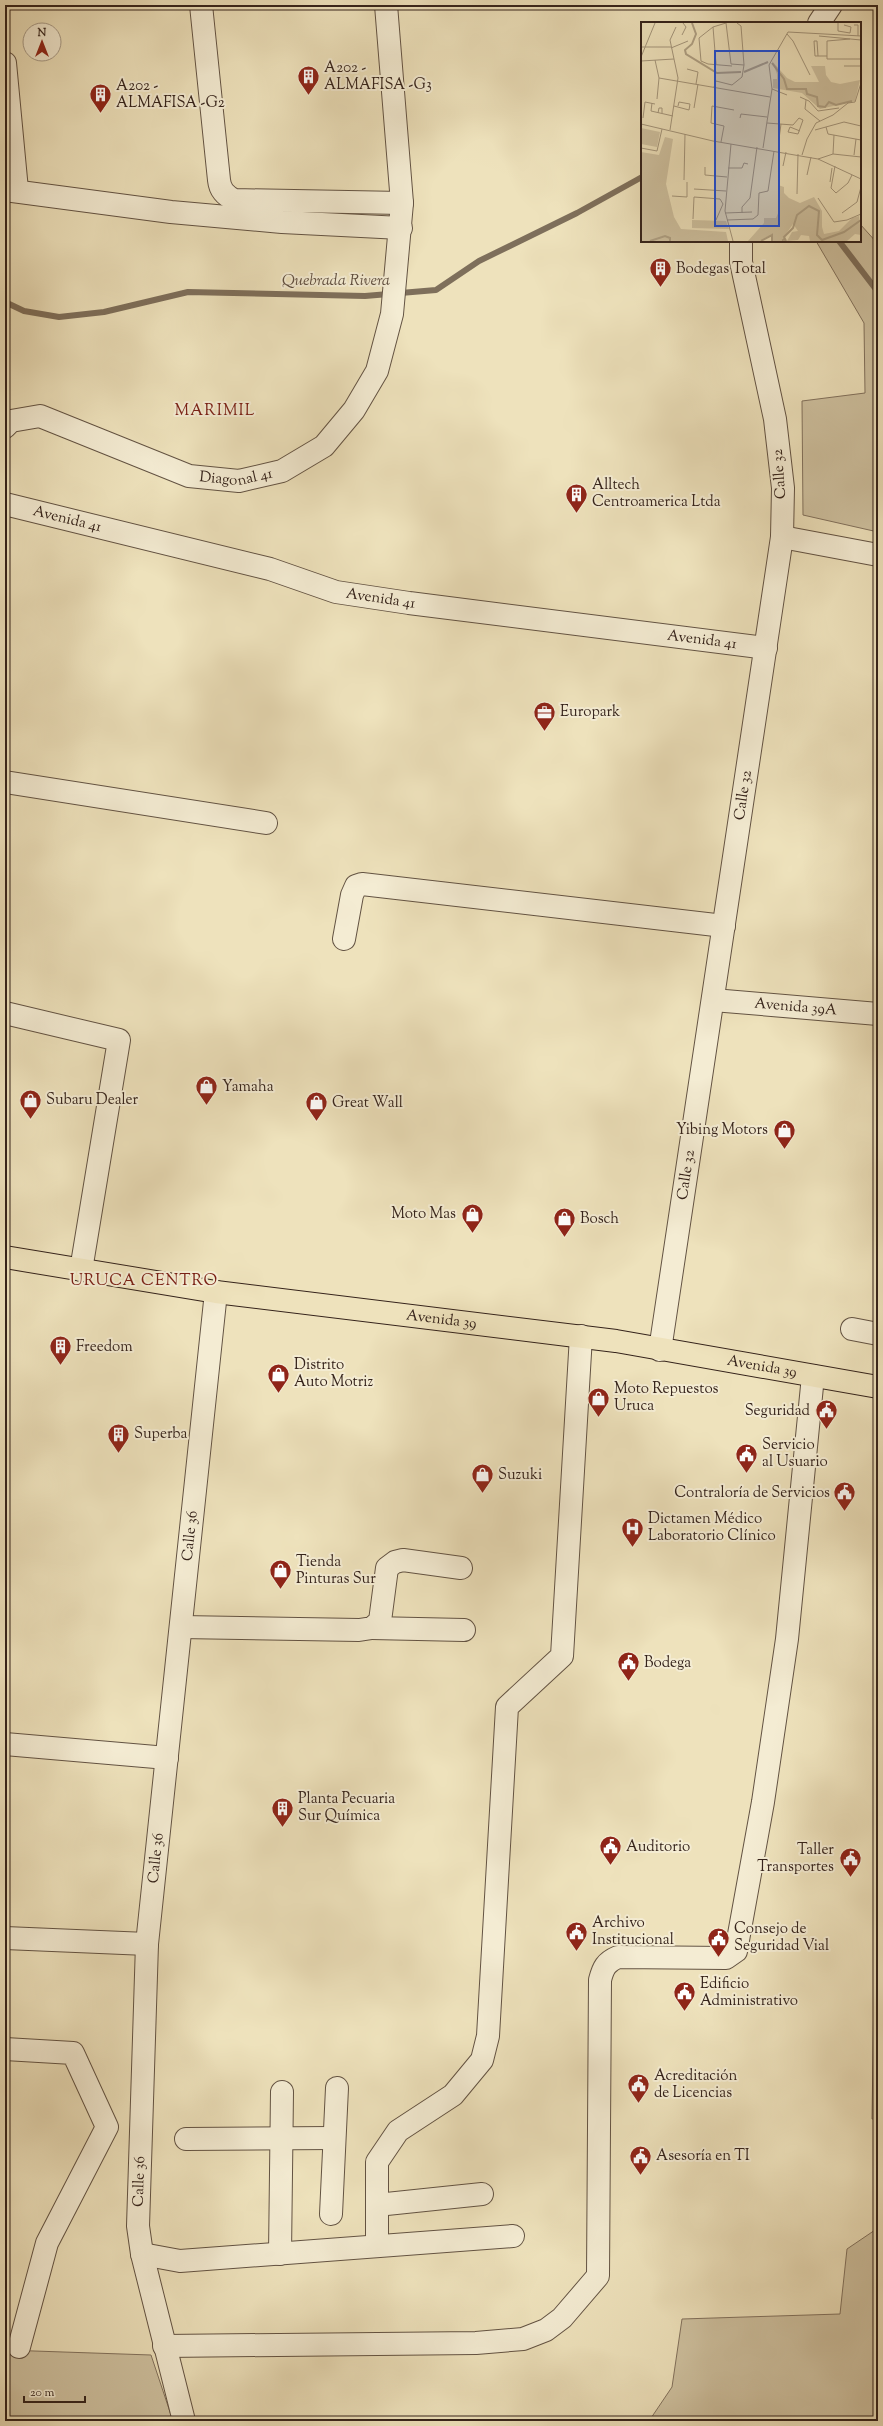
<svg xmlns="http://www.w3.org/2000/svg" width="883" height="2426" viewBox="0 0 883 2426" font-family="'Sorts Mill Goudy',serif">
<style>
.green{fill:#cfc2a1;stroke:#82725e}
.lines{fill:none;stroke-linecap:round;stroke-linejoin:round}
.stream{stroke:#7e6f5b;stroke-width:6}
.minor-casing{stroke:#635343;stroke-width:24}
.major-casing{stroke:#35231b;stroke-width:24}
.minor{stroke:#f4ecd3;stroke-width:22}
.major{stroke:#eee2bc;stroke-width:22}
.labels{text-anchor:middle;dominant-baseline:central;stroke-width:4;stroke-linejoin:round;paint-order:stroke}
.poi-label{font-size:15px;fill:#35231b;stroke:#f4ecd3;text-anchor:start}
.street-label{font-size:15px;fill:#35231b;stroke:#f4ecd3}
.water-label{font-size:16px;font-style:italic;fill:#604f40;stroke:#f4ecd3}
.neighbourhood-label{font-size:16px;letter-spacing:1px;fill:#7a1f14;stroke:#f4ecd3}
.inset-river{fill:none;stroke:#afa185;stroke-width:2}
.inset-road{fill:none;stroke:#a4967c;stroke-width:1}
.view{fill:#1d4ed8;fill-opacity:0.15;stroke:#1d4ed8;stroke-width:2}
.inset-edge{fill:none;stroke:#35231b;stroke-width:2}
</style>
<rect width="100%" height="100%" fill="#eee2bc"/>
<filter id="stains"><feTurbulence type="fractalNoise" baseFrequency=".005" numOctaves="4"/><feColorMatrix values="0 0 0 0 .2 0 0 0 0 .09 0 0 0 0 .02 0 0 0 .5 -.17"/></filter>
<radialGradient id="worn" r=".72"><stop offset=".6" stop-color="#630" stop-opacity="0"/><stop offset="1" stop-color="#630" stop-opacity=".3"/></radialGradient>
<path class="green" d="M860,224L878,244V532L803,515L802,401L865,393L864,323L816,241H860Z
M876,1856H878V2119H872Z
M878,2228V2421H649L672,2387L682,2319L840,2314L847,2249Z
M5,2350L151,2355L173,2421H5Z"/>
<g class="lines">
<path class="stream" d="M839,241L878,292
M5,302L24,311L59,317L104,312L188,292L365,296L436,290L479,261L577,213L642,177"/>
<defs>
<g id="minor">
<path d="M201,5L219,180C220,190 225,195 234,200L402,203"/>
<path d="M819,23L831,5"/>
<path d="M5,63L17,190"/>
<path d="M5,190L171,212L282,222L401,228"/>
<path id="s1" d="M5,427L11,421L40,416L189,476L239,481L282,471L324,446L354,410L377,371L392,314L402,203L386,5"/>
<path id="s2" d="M5,504L270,569L336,592L409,603L766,648"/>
<path d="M782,537L878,555"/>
<path d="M5,782L266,823"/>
<path d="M344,939L352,895L356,886L362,884L724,926"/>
<path id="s3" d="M713,1000L878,1014"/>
<path d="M5,1013L119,1040L81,1270"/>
<path d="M852,1329L878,1334"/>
<path id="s4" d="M660,1350L782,537L783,488L775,419L741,262V241"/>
<path d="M181,1627L359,1630L372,1628L380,1621L387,1568L395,1562L403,1560L461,1568"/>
<path d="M372,1628L464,1630"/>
<path d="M5,1744L167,1758"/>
<path d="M5,1938L147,1944"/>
<path d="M5,2049L73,2053L107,2127L47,2243L19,2347"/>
<path d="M186,2139L333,2138"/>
<path d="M377,2205L482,2194"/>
<path d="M331,2214L337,2088"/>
<path d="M377,2246V2162L398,2131L453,2095L482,2060L488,2036L507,1707L562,1656L581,1336"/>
<path d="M142,2254L180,2261L513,2236"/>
<path d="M280,2254L282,2092"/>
<path d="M164,2346L476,2343L523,2339L546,2330L562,2318L598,2276L600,1980C603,1968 606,1962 618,1957L726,1958L736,1951L763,1802L787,1639L813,1376"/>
<path id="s5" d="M184,2421L142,2254L138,2226L147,1944L216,1292"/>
</g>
<g id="major">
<path id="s6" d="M5,1257L216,1292L616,1341L878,1387"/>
</g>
</defs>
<use href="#minor" class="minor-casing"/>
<use href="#major" class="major-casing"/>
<use href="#minor" class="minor"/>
<use href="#major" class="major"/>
</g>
<defs>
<symbol id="building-pin" viewBox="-11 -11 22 30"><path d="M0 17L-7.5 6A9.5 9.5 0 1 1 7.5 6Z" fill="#8f2418" stroke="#f4ecd3"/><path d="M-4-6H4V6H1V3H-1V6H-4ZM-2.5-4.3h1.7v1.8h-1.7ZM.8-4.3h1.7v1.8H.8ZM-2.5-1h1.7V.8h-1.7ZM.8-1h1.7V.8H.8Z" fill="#fff"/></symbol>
<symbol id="office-pin" viewBox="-11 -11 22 30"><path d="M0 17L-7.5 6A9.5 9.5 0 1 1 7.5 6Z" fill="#8f2418" stroke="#f4ecd3"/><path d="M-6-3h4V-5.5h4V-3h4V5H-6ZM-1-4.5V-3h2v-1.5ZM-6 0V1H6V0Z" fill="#fff"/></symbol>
<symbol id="shop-pin" viewBox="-11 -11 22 30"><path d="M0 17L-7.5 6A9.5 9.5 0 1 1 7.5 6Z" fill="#8f2418" stroke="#f4ecd3"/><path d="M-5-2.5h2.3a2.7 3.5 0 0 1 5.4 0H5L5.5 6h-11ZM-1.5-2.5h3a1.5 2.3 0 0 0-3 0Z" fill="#fff"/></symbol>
<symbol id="civic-pin" viewBox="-11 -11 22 30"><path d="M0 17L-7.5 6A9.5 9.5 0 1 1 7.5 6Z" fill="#8f2418" stroke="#f4ecd3"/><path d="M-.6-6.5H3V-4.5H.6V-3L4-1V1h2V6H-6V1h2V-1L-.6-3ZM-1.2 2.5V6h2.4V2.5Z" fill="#fff"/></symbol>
<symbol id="hospital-pin" viewBox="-11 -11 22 30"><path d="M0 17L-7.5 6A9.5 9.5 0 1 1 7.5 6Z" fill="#8f2418" stroke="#f4ecd3"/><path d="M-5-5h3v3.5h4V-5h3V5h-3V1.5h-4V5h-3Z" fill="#fff"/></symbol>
</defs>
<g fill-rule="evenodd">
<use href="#building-pin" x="296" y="64" width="25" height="34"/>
<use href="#building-pin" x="88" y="82" width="25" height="34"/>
<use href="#building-pin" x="648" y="256" width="25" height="34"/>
<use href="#building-pin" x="564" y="482" width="25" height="34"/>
<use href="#office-pin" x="532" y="700" width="25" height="34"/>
<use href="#shop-pin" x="194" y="1074" width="25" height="34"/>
<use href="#shop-pin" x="18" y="1088" width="25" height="34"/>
<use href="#shop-pin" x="304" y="1090" width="25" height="34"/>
<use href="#shop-pin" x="772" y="1118" width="25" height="34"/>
<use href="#shop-pin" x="460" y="1202" width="25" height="34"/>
<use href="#shop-pin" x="552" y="1206" width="25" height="34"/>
<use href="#building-pin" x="48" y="1334" width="25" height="34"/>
<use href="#shop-pin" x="266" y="1362" width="25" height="34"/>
<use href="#shop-pin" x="586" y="1386" width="25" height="34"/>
<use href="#civic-pin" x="814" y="1398" width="25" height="34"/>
<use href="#building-pin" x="106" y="1422" width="25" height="34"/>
<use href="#civic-pin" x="734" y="1442" width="25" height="34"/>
<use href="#shop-pin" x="470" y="1462" width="25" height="34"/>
<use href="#civic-pin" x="832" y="1480" width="25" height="34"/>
<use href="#hospital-pin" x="620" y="1516" width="25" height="34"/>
<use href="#shop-pin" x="268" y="1558" width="25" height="34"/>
<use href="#civic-pin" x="616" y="1650" width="25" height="34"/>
<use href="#building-pin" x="270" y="1796" width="25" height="34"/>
<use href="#civic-pin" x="598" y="1834" width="25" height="34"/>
<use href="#civic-pin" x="838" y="1846" width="25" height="34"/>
<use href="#civic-pin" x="564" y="1920" width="25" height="34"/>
<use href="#civic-pin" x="706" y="1926" width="25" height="34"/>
<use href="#civic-pin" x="672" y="1980" width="25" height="34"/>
<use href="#civic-pin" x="626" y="2072" width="25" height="34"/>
<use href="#civic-pin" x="628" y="2144" width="25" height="34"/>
</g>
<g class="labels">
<g class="poi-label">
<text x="324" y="68">A202 -<tspan x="324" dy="17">ALMAFISA -G3</tspan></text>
<text x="116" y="86">A202 -<tspan x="116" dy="17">ALMAFISA -G2</tspan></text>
<text x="676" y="269">Bodegas Total</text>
<text x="592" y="485">Alltech<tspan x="592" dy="17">Centroamerica Ltda</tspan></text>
<text x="560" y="712">Europark</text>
<text x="222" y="1087">Yamaha</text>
<text x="46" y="1100">Subaru Dealer</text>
<text x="332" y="1103">Great Wall</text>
<text x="768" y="1130" text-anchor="end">Yibing Motors</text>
<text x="456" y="1214" text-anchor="end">Moto Mas</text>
<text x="580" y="1219">Bosch</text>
<text x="76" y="1347">Freedom</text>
<text x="294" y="1365">Distrito<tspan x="294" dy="17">Auto Motriz</tspan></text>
<text x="614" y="1389">Moto Repuestos<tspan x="614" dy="17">Uruca</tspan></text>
<text x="810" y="1411" text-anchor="end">Seguridad</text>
<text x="134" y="1434">Superba</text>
<text x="762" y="1445">Servicio<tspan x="762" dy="17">al Usuario</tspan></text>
<text x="498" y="1475">Suzuki</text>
<text x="830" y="1493" text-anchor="end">Contraloría de Servicios</text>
<text x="648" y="1519">Dictamen Médico<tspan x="648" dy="17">Laboratorio Clínico</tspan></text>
<text x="296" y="1562">Tienda<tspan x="296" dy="17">Pinturas Sur</tspan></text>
<text x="644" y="1663">Bodega</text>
<text x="298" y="1799">Planta Pecuaria<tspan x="298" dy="17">Sur Química</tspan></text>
<text x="626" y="1847">Auditorio</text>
<text x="834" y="1850" text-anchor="end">Taller<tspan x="834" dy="17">Transportes</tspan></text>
<text x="592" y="1923">Archivo<tspan x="592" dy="17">Institucional</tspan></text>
<text x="734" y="1929">Consejo de<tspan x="734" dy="17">Seguridad Vial</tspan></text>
<text x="700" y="1984">Edificio<tspan x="700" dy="17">Administrativo</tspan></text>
<text x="654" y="2076">Acreditación<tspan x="654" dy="17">de Licencias</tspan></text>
<text x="656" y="2156">Asesoría en TI</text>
</g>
<g class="street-label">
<text stroke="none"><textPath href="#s1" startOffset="246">Diagonal 41</textPath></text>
<text transform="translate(780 474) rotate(-94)">Calle 32</text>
<text stroke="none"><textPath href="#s2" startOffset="64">Avenida 41</textPath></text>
<text stroke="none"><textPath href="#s2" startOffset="388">Avenida 41</textPath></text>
<text stroke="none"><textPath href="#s2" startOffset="712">Avenida 41</textPath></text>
<text stroke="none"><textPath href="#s4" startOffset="561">Calle 32</textPath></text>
<text stroke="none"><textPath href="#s3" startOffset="83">Avenida 39A</textPath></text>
<text stroke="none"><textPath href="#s4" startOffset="177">Calle 32</textPath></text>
<text stroke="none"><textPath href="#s6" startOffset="441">Avenida 39</textPath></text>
<text stroke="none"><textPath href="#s6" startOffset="765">Avenida 39</textPath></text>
<text stroke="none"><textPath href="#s5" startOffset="893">Calle 36</textPath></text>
<text stroke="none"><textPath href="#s5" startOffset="569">Calle 36</textPath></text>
<text stroke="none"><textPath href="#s5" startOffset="245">Calle 36</textPath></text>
</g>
<g class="water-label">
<text x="336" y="281">Quebrada Rivera</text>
</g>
<g class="neighbourhood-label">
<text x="215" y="411">MARIMIL</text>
<text x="144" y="1281">URUCA CENTRO</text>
</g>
</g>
<g transform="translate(641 22)">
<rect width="220" height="220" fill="#eee2bc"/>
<path d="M131,39L146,56L154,60H178L170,44H184L185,53L190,60L199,62L219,58L214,79L179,87L161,71L132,66V57H136V52ZM0,106L19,110L16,125L0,122ZM24,115L32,117L25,162L33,195L40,207L85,210L87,219H0V130L18,133ZM137,163L143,165V171L148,176L159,181L173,175L181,189V205L183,212L198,209L211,196L218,194L220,213L214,212L206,219H169L168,214L160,213L157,218L146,219L151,210L157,209L152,202L140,219H132L131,212L119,219H107L123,201V196H135L138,189ZM51,198L85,199L88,207L51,206Z" fill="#cfc2a1"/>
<path class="inset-river" d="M51,1L55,12L51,22L44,28L45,32L76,51L100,50M131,41L143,57L146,67H165L166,72L176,75L177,84L184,85L188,80L195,83L211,79M103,50L127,40M9,219L24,214L29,216V219M120,219L131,213V219M141,219L143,217L145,219L143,215L152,206L156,193L168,184L178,189L176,213L181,218L203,210L220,198"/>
<path class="inset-road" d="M197,1V9L209,11L210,5L203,3M213,3H217V14M72,5L58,16L60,39L67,42L91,44M147,10L220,14M146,12L152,19L169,53M41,13L45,5L42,1M178,14L220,18M209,17L186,19V37H220M0,25H30M30,26L47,19M177,34L176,19H173L174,34H186M0,35L14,1M14,38L18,56L16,77M0,39L33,37M75,42L72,5L85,1L90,42L103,43M203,44H220M46,47L57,50L55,62M18,56L129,75M73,65L75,59L91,63L101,55L103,43L100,4L96,1M131,67L146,73M0,69V88M159,75L168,79L177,89L198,86M165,78L164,87L179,99M11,81L10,89L32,94M33,84L48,88L49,82L38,80L37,84M53,86L57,62M17,91L18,86H21V91M2,96L4,80L14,82M99,96L100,92L126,95M126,101L152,103L158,96L162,98L157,112L147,110M0,102L72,119L177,137L220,157M185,105L187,112L220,118M29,108L37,56L29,18L35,5M174,108L203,100L220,104M147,110L149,105L159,109M138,117L140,102M80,120L83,104L70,101L71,84L93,88M90,122L84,189L92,219M0,126L16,129L21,107M122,126L131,67L128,43L147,10M192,132L193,113M161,133L166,117L175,101L192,93L207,81L214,80L220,61M213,133L215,117M177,137L192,132L220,135M142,144L145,130M194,144L190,166L195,171L207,161L211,153M64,145V153L86,155M87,146H101L103,141L107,142M166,153L170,135M43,158L44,112M189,160L191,146M53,167L85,169M156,172L157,132M31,174L46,175V160M177,176L193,200L206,198L220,192M84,191L111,190M101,191V185L109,176L116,125M201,191L216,180L220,165M52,197L53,175L79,177L82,182L75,198M86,198L112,197L117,193L118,171L127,169L133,129"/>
<path class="view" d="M74,29H138V204H74Z"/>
<rect width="220" height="220" class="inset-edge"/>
</g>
<rect width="883" height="2426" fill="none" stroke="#eee2bc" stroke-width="20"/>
<rect x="6" y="6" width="871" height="2414" fill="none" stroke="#35231b" stroke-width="2"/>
<rect x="10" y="10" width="863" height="2406" fill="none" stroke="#35231b"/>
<g transform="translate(42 42)"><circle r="19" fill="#f4ecd3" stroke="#a89c89"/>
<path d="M0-3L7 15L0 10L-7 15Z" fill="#8f2418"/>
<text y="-6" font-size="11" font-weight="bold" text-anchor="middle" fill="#35231b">N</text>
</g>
<path d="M24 2396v6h61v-6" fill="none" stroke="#35231b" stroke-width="2"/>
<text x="30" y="2396" font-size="12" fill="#35231b" stroke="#f4ecd3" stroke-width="3" paint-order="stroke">20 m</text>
<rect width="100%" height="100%" filter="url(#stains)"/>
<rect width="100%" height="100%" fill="url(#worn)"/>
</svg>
